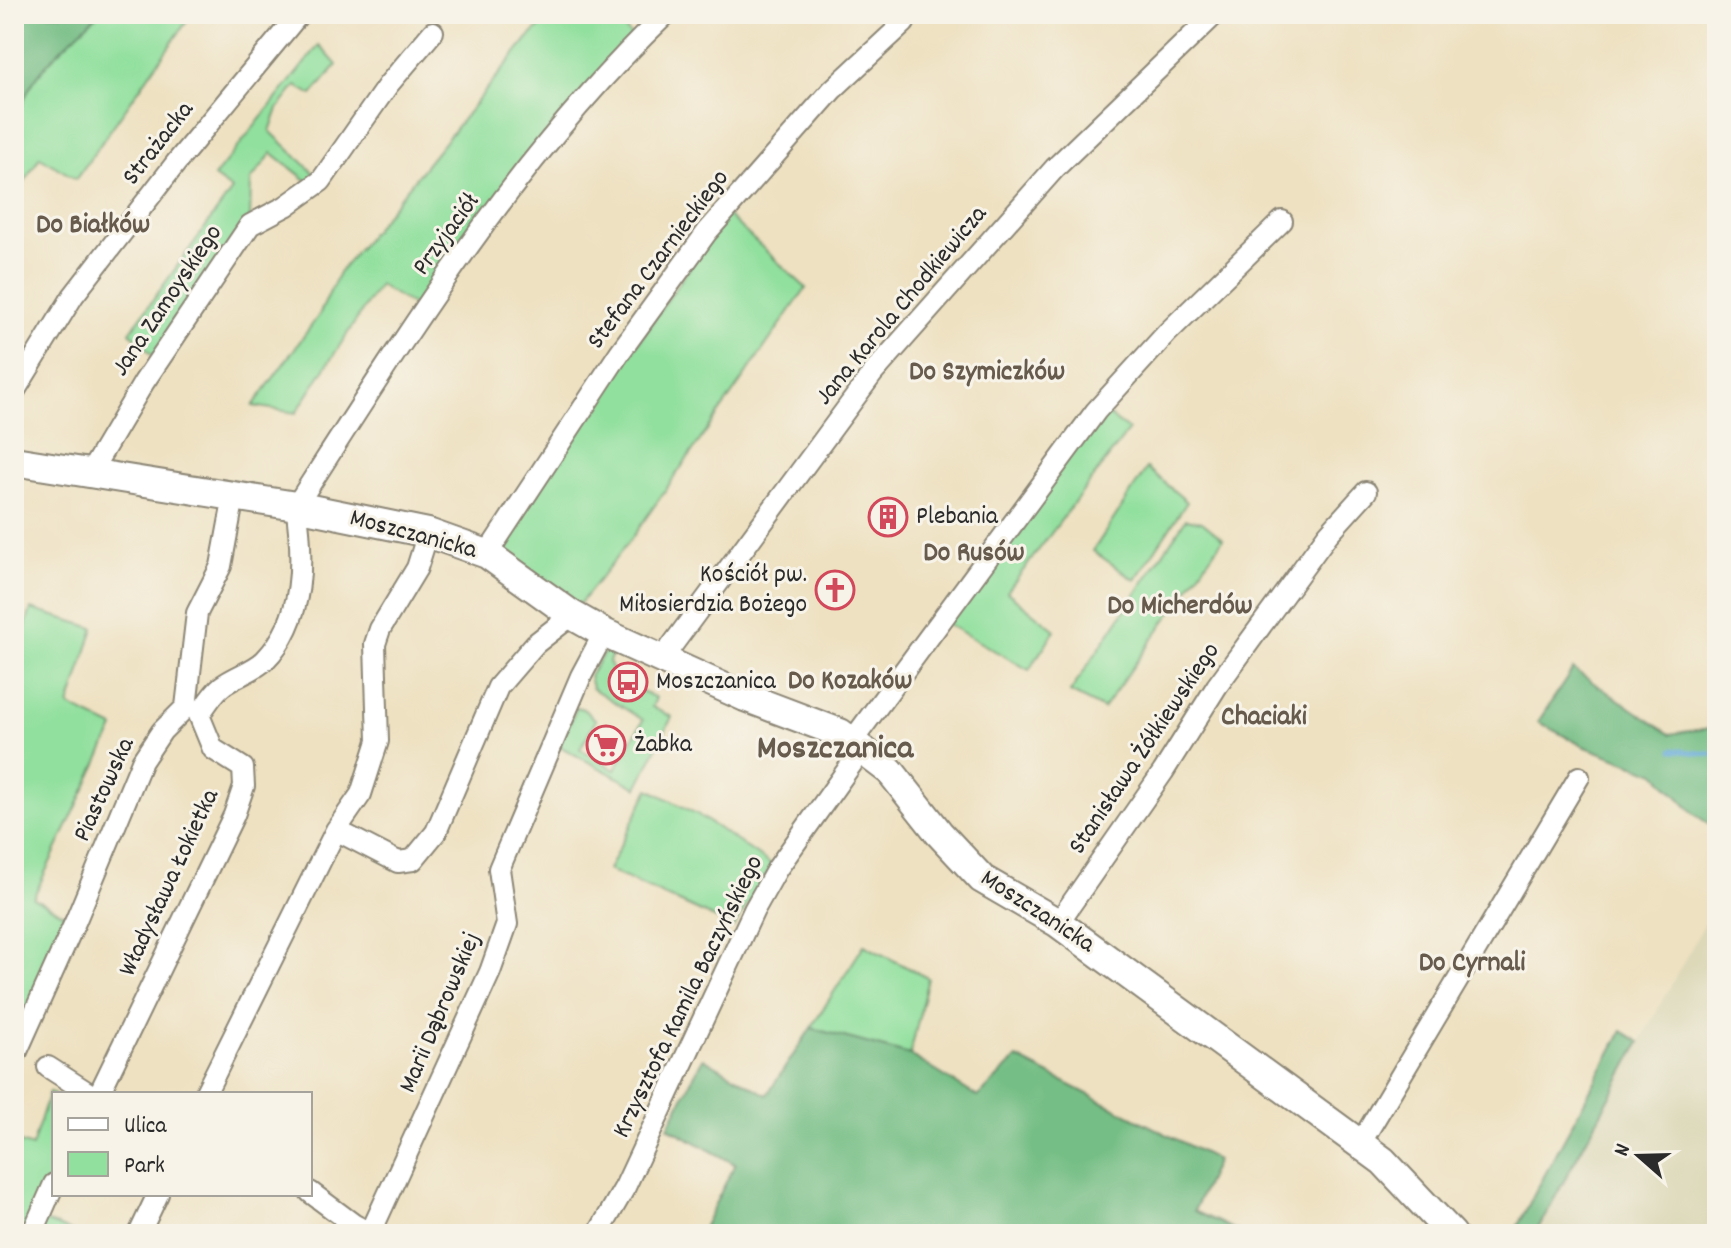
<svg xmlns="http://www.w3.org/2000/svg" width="1731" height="1248" viewBox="0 0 1731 1248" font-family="Dekko,sans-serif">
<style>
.built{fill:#dcd8b8}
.green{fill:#91e09e;stroke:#5e8664;stroke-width:2}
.forest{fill:#74be85;stroke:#507458;stroke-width:2}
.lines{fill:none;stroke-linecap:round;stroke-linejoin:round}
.stream{stroke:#62a9d9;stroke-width:5}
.street-casing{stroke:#8c8676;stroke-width:24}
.secondary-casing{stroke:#8c8676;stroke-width:32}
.street{stroke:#fff;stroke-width:20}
.secondary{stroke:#fff;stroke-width:28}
.labels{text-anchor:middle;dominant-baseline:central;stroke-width:6;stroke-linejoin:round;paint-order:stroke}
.street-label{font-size:26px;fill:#2b2b2b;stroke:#f7f3e8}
.poi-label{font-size:26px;fill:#2b2b2b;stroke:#f7f3e8;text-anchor:start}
.neighbourhood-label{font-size:28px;font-weight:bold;fill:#675b4d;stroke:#f7f3e8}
.district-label{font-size:34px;font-weight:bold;fill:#675b4d;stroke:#f7f3e8}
</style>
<rect width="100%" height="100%" fill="#f7f3e8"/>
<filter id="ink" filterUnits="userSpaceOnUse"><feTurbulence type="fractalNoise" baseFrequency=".0125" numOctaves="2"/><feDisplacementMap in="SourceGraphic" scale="16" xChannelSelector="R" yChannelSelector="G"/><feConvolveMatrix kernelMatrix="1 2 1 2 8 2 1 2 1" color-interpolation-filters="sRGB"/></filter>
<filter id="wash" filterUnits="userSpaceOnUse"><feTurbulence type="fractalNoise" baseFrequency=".006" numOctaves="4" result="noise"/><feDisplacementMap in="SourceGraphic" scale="32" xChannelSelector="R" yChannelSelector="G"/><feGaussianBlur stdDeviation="1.8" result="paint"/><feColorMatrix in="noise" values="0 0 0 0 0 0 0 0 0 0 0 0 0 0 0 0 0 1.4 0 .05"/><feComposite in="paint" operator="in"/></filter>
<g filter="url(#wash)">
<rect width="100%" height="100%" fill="#eee1c1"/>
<path class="built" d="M1717,901V1216L1708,1234H1535Z"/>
<path class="green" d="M98,14H192L76,179L40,157L14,198V165L19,162C4,92 53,58 98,14Z
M554,14H610L632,36L420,310L379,285L296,413L253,406L319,315L339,273L528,38Z
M319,45L337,65L312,95L296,86L278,109L270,131L316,175L310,183L272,153L251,180L250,220L158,361L130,332L232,190L214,177Z
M726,214L806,288L632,538L577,607L503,550L500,545Z
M1101,410L1129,430L1007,592L1055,630L1029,670L940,620Z
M1147,468L1187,502L1135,580L1093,551Z
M1186,519L1202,522L1223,539L1103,709L1070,692Z
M31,609L94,628L69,706L114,728L33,898L76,920L14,1058V663Z
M609,645L614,648L609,662L616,678L656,698L652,707L672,717L637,788L559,746L577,707L583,709L596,720L580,749L615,770L643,720L592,688L589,676Z
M649,789L697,814L772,865L734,927L608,870Z
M864,945L928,978L910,1055L811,1028Z
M49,1092L54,1094V1184L39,1219L78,1234H14V1141L32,1147Z"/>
<path class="forest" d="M14,14H98C53,58 3,92 19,163L14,165Z
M1573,669L1670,734L1717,727V829L1694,814L1656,773L1583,746L1538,722Z
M811,1028L910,1055L978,1097L1017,1058L1217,1160L1194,1211L1244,1234H700L735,1164L668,1127L703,1058L767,1095Z
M1622,1031L1640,1042L1535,1234H1513Z"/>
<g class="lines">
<path class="stream" d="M1673,750L1717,755"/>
</g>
</g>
<g filter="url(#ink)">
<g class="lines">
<defs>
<path id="street" d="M14,392L73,296L176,163L299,14
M90,473L144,382L250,225L286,206L321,181L388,85L433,32
M487,554L620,352L707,232L832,90L904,23
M662,659L873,373L1055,168L1215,14
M853,740L1096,411L1167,333L1282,221
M336,830L398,862L413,860L436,832L498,687L535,644L572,615
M1058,923L1163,772L1217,686L1328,534L1366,492
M14,1058L76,920L142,761L162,731L186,707L197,613L221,566L234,496
M48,1067L90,1094
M99,1094L234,815L244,786L243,768L213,749L199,715C206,705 213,693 222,686C235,676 254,671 265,660C305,619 304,559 296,506C407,334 517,156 666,14
M205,1094L336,830L361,794L378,741L375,644L380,629L417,568L428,533
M1360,1144L1579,777
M310,1192L353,1224L372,1234
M32,1234L54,1184
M139,1234L158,1194
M370,1234L490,972L507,924L499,869L581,676L604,633
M598,1234L625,1187L754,910L777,869L863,748"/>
<path id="secondary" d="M14,461L296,506L428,533L487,554L572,615L604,633L745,697L840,733L890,771L939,833L982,879L1058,923L1383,1161L1452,1234"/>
</defs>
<use href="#street" class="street-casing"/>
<use href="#secondary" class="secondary-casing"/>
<use href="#street" class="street"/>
<use href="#secondary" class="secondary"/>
</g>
</g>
<defs>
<symbol id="building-ring" viewBox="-11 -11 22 22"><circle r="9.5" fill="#f7f3e8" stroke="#d1495b" stroke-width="1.5"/><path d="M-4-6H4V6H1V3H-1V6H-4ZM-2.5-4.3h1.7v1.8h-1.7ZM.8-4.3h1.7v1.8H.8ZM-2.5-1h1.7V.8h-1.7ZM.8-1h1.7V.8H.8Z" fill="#d1495b"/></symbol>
<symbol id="church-ring" viewBox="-11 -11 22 22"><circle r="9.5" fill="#f7f3e8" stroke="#d1495b" stroke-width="1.5"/><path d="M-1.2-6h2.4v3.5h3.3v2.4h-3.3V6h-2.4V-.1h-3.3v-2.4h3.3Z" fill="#d1495b"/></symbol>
<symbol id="bus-ring" viewBox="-11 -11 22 22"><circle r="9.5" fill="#f7f3e8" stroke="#d1495b" stroke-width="1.5"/><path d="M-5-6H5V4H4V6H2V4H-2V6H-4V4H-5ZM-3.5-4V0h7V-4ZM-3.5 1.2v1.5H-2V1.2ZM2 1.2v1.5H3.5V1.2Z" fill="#d1495b"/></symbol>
<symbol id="supermarket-ring" viewBox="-11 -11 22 22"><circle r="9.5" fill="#f7f3e8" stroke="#d1495b" stroke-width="1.5"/><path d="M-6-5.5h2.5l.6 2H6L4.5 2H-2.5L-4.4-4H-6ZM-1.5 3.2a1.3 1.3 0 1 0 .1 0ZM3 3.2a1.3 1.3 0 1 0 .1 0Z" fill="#d1495b"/></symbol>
</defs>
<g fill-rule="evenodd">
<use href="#building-ring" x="866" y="495" width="44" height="44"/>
<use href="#church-ring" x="813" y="568" width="44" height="44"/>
<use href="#bus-ring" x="606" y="660" width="44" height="44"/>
<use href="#supermarket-ring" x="584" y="723" width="44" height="44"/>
</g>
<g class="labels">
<g class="street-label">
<text transform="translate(159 144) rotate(-52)">Strażacka</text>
<text transform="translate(447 235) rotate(-54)">Przyjaciół</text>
<text transform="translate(659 260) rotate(-53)">Stefana Czarnieckiego</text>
<text transform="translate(168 301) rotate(-56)">Jana Zamoyskiego</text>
<text transform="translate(902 306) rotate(-50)">Jana Karola Chodkiewicza</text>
<text transform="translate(413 535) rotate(15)">Moszczanicka</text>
<text transform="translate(1145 749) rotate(-56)">Stanisława Żółkiewskiego</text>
<text transform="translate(105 790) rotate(-65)">Piastowska</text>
<text transform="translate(170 883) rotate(-65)">Władysława Łokietka</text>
<text transform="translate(1037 912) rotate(33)">Moszczanicka</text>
<text transform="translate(689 997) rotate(-64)">Krzysztofa Kamila Baczyńskiego</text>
<text transform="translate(441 1013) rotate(-67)">Marii Dąbrowskiej</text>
</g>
<g class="poi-label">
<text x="916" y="517">Plebania</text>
<text x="807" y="575" text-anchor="end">Kościół pw.<tspan x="807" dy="30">Miłosierdzia Bożego</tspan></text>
<text x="656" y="682">Moszczanica</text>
<text x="634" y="745">Żabka</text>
</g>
<g class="neighbourhood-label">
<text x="93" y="227">Do Białków</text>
<text x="987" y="374">Do Szymiczków</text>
<text x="974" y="555">Do Rusów</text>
<text x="1180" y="608">Do Micherdów</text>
<text x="850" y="683">Do Kozaków</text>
<text x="1264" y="719">Chaciaki</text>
<text x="1472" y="965">Do Cyrnali</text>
</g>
<g class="district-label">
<text x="835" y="750">Moszczanica</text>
</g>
</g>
<rect width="1731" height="1248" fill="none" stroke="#f7f3e8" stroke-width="48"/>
<rect x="52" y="1092" width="260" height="104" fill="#f7f3e8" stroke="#a5a39c" stroke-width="2"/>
<rect x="68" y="1118" width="40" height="12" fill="#ffffff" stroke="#a5a39c" stroke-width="2"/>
<text x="124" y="1132" font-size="24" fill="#2b2b2b">Ulica</text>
<rect x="68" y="1152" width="40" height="24" fill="#91e09e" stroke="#a5a39c" stroke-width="2"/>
<text x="124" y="1172" font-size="24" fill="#2b2b2b">Park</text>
<g transform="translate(1639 1156) rotate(290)" stroke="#f7f3e8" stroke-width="6" paint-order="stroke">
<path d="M0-6L14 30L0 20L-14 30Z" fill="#2b2b2b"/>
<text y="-12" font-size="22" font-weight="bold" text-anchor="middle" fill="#2b2b2b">N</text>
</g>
</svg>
